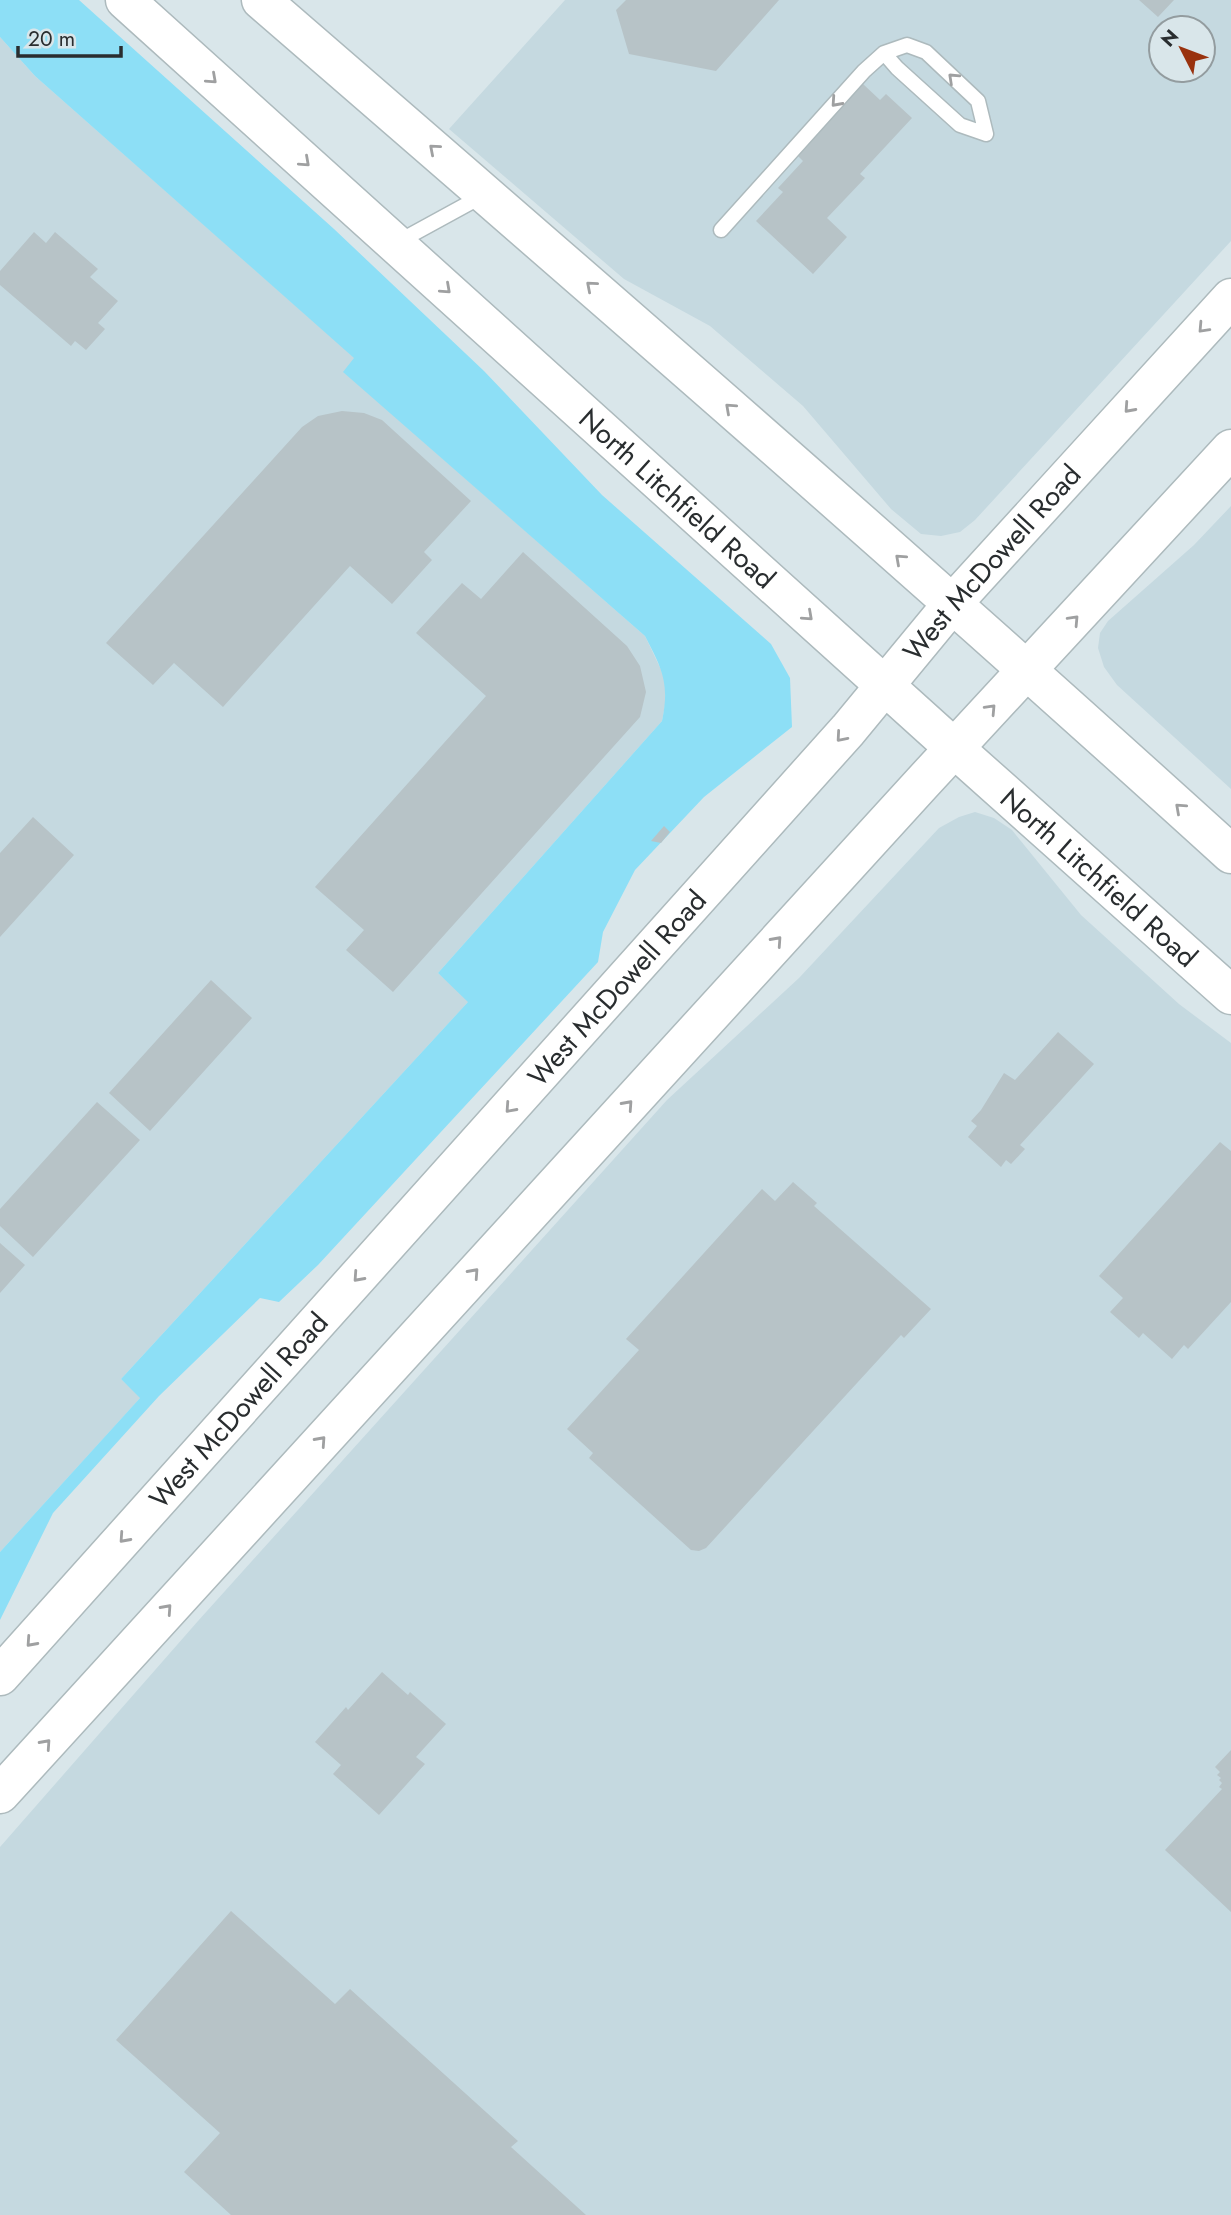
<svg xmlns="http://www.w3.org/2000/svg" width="1231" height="2215" viewBox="0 0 1231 2215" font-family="Jost,sans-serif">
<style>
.built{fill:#c5d9e0;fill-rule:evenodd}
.green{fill:#8ddff6}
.building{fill:#b7c3c7}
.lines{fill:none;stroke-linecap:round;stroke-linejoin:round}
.lane-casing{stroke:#adbabd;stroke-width:17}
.secondary-casing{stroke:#adbabd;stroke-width:41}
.primary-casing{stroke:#adbabd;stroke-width:41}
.lane{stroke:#fff;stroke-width:14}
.secondary{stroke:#fff;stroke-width:38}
.primary{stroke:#fff;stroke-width:38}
.oneway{stroke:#9fa0a1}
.labels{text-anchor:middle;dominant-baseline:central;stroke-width:5;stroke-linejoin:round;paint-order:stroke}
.street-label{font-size:28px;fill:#292d2f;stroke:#d9e6ea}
</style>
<rect width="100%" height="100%" fill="#d9e6ea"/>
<path class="built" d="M565,0H1231V241L975,520L960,532L941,536L921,534L891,509L803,406L710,326L624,279L449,129ZM1161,28H1203V70H1161Z
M0,37L35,76L355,358L344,372L645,636L665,678L666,700L662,721L438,973L469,1001L121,1379L141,1397L0,1552Z
M1231,506V789L1117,685L1104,667L1098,648L1100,633L1108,621L1194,545Z
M975,812L994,818L1012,830L1081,915L1179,1004L1231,1043V2215H0V1847L198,1621L667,1100L799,978L939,828L959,817Z"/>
<path class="green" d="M0,0H79L334,229L484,371L602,495L771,644L790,678L792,727L704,797L635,870L603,932L598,962L318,1265L279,1302L260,1298L159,1396L53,1513L0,1620V1552L140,1398L121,1379L468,1002L438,973L662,721C670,683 662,669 645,636L343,372L354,358L35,76L0,37Z"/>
<path class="building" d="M626,0H779L716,71L629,54L616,10Z
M1139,0H1174L1158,17Z
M863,84L880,100L886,94L912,118L860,174L865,178L827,218L847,237L813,274L756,221L783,192L778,188L803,161L797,155Z
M34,232L46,243L55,232L98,269L90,277L118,301L98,323L105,329L86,350L75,341L71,346L0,285V271Z
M342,411L364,413L382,420L471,501L424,552L432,560L392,604L350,566L223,707L174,663L153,685L106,643L302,427L318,416Z
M523,552L627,646L640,666L646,692L640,717L393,992L346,950L364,930L315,887L486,696L416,633L462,583L481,599Z
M33,817L74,855L0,937V853Z
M664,826L670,832L661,843L651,841Z
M211,980L252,1018L150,1131L109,1093Z
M1058,1032L1094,1064L1020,1145L1025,1149L1011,1164L1006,1160L1001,1167L968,1137L977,1126L971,1121L981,1110L1004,1073L1015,1080Z
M97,1102L140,1140L33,1257L0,1226V1209Z
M1220,1142L1231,1151V1302L1188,1349L1184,1345L1172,1359L1143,1333L1139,1338L1110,1312L1123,1298L1099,1276Z
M793,1182L817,1203L814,1206L931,1309L904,1338L901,1335L706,1548L699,1551L691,1550L589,1458L593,1453L567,1429L639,1350L626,1339L762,1189L775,1201Z
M0,1243L25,1265L0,1293Z
M382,1672L408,1695L410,1692L446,1724L416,1757L425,1764L379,1815L333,1774L341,1765L315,1742L346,1707L348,1710Z
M1231,1750V1912L1165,1850L1222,1789L1219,1787L1222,1783L1219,1780L1221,1778L1217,1775L1220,1772L1215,1767Z
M231,1911L335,2004L350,1989L518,2141L511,2147L586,2215H231L184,2172L220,2133L116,2040Z"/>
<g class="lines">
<defs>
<path id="lane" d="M884,53L897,68L960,125L986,134
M721,230L864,71L884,53L907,45L926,52L978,101L986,134
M398,242L484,195"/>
<g id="secondary">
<path id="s1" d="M125,0L954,748L1231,995"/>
<path d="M261,0C587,282 912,564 1231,854"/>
</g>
<g id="primary">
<path id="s2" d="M0,1676L848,730L952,604L1231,298"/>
<path d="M0,1794L923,782L1231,449"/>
</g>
</defs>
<use href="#lane" class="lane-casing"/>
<use href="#secondary" class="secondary-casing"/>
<use href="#primary" class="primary-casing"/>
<use href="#lane" class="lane"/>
<use href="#secondary" class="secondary"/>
<use href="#primary" class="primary"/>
</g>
<defs><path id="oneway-chevron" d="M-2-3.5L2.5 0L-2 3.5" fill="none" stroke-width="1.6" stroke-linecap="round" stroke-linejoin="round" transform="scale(1.75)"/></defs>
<g class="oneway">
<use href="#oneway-chevron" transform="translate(953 78) rotate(-137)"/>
<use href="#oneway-chevron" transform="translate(212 79) rotate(42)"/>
<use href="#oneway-chevron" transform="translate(836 102) rotate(132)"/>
<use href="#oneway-chevron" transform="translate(434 149) rotate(-139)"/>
<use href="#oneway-chevron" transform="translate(305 162) rotate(42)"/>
<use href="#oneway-chevron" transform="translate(591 286) rotate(-139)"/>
<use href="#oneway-chevron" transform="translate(446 289) rotate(42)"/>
<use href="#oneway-chevron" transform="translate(1203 328) rotate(133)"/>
<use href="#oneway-chevron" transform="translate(730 408) rotate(-138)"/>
<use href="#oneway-chevron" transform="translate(1129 408) rotate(132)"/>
<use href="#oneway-chevron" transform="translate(900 559) rotate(-138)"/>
<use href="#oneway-chevron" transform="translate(808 616) rotate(42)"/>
<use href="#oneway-chevron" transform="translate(1074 620) rotate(-47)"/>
<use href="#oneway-chevron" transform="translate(991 709) rotate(-47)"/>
<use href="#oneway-chevron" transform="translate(841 737) rotate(131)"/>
<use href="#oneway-chevron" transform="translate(1180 808) rotate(-138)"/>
<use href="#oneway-chevron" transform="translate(777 941) rotate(-48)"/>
<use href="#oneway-chevron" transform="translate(628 1105) rotate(-48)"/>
<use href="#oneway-chevron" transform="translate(510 1108) rotate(132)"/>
<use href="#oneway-chevron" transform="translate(474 1273) rotate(-48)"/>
<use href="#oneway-chevron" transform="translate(358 1277) rotate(132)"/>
<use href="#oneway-chevron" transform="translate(321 1441) rotate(-48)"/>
<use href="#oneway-chevron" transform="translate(124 1538) rotate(132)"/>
<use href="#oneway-chevron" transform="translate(167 1609) rotate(-48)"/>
<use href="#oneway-chevron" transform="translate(31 1642) rotate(132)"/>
<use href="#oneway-chevron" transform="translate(46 1744) rotate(-48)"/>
</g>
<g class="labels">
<g class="street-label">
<text stroke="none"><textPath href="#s1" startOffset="744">North Litchfield Road</textPath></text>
<text stroke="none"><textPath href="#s2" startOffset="1491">West McDowell Road</textPath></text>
<text stroke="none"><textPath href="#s1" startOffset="1311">North Litchfield Road</textPath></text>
<text stroke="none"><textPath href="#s2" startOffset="924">West McDowell Road</textPath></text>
<text stroke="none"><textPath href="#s2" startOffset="357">West McDowell Road</textPath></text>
</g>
</g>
<g transform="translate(1182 49) rotate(312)"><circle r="33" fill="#d9e6ea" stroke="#939c9f" stroke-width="2"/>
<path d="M0-5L12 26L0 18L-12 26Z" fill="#99320e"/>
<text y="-10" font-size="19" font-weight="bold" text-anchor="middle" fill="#292d2f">N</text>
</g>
<path d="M18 46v10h103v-10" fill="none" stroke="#292d2f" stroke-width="3.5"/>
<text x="28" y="46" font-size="21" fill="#292d2f" stroke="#d9e6ea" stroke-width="5" paint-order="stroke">20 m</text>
</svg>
